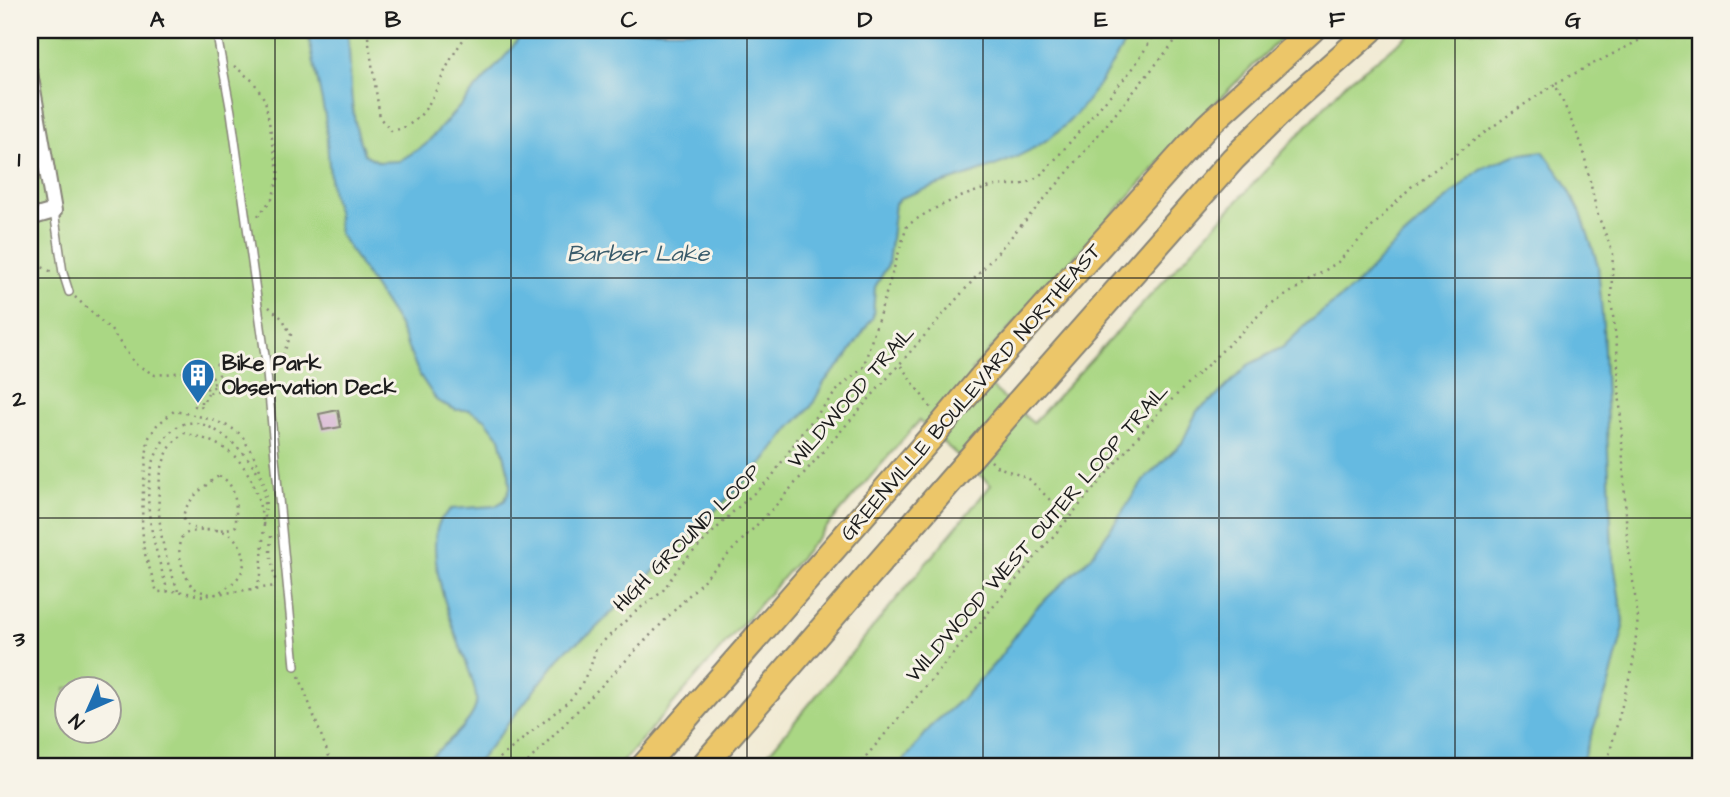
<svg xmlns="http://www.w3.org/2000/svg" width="1730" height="797" viewBox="0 0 1730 797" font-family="'Architects Daughter',sans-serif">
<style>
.green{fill:#aad784;stroke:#637a50;stroke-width:2;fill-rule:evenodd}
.water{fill:#65bae1;stroke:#406b7e;stroke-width:2}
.building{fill:#cca2cf}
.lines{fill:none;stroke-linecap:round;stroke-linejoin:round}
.lane-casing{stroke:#868378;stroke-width:10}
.street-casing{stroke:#868378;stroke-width:18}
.highway-casing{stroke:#868378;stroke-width:28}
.path{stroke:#868378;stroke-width:2.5;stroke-dasharray:2 5;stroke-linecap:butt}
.lane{stroke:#fff;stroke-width:7}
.street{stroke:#fff;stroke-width:14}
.highway{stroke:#ecc669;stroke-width:24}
.highway-bridge-casing{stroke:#868378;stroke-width:28;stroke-linecap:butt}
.highway-bridge{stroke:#ecc669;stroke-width:24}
.grid{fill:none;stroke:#1c1c1c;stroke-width:2;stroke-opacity:0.55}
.labels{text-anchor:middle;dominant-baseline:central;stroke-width:6;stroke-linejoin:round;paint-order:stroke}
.poi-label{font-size:21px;font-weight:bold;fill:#1c1c1c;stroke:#f7f3e8;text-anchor:start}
.street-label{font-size:21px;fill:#1c1c1c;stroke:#f7f3e8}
.water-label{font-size:23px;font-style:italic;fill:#395b6b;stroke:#f7f3e8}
.neatline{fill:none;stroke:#1c1c1c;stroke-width:2.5}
.grid-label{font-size:23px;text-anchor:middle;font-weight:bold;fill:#1c1c1c}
</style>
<rect width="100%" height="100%" fill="#f7f3e8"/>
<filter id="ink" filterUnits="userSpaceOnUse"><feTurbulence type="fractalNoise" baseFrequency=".0143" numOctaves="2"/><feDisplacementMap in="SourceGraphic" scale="14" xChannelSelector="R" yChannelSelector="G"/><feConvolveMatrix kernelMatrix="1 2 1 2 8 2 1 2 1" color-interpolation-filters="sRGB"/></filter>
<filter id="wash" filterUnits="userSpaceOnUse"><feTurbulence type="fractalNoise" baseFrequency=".00686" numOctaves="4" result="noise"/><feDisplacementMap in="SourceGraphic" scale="28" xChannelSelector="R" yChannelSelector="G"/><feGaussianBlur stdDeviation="1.57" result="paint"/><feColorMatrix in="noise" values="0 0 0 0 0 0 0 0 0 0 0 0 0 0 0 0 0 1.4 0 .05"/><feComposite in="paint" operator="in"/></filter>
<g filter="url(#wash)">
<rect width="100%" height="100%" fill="#f1ead3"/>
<path class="green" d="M30,30H1293L1274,45L1202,116L972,370L1033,423L1346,83L1415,30H1700V767H757L991,485L919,421L618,767H30ZM66,688H108V730H66Z"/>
<path class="water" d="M307,30H347C351,56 349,83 353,110C355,125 359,140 364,154L379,162L399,161L425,145L509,52L524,30H1133C1110,66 1087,111 1051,137C1009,168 949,179 901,198L895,204L888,265L875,287L873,317L843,362L825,381L811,407L791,427L762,464L592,632L566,650L474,767H418C434,753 473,725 476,704C478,693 470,673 466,662C454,631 423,553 440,521C442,517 447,513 451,509L495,506L505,500L510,488L509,474L500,438L485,419L469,410H456L437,401L419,374L398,324L339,233L337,211L331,190L325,116Z
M1543,151L1564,180L1581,213L1598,265L1603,326L1612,550L1624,627L1609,684L1580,767H899L933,724L963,698L996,662L1034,610L1091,557L1144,480L1182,443L1197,411L1217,396L1248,365L1283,347L1309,322L1352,289L1391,248L1480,169L1515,155Z"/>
<g id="blocks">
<path class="building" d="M338,410L341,427L323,430L319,414Z"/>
</g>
</g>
<g filter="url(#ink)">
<use href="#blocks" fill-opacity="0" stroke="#868378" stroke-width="2"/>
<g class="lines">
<defs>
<path id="lane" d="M216,30L231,112L266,363L295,666
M54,211L63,273L69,292"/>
<path id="street" d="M30,72L54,211L30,218"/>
<path id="highway" d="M981,378L1207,126L1312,30
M1017,404L1233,159L1296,97L1371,30
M643,767L934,434
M702,767L967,462"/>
</defs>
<use href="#lane" class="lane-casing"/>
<use href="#street" class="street-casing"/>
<use href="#highway" class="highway-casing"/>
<path class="path" d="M367,30L380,118L391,131C427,125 434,91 449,63C455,51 463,40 470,30
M234,66L253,81L265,100L279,176L272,199L257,217
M1556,83L1644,38L1666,30
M30,261L52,272
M75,297L111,330L135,364L155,375L195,371L227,361L257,360
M269,307L283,319L291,335L278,367
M901,366L931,408
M203,368L207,388
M205,379L219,375L218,365
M206,385L220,382V385
M220,386L221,390L208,393L207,388Z
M201,403V400H195V406L201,407L208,393
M991,461L996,466L1029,479L1066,516
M219,476C238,484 236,508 236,526C228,530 218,530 209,530C157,529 197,489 219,476Z
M264,525C268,495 265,473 249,448C246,444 244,437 240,434C227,422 192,414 174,411L157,425L148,439L143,490L142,524L144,551L157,592L178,591L202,596L276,586
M216,530C235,531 251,554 241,573C236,583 223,590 214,595C207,593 199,592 193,587C185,580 173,545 183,536C190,529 207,531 216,530Z
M271,536L270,552L276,585
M256,589L261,575L264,524
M178,591C173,576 166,560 163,544C157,511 152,454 184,433C238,445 254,470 263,522
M168,592C157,554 142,510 151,471C155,452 167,426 188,423C214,419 252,457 261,479C265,490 264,499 264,510
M299,676L333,767
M489,767L569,701L579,689L591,665L596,648L635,612L662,592L681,564L735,510L771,478L800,435L840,387L863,368L907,226C929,209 960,196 987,188C1018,180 1019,194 1047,169L1134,67L1157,30
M523,767L777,504L1067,173L1184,30
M857,767L1158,413L1266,308L1338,262L1411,187L1510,114L1555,84L1582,145L1597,213L1613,253L1611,300L1617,347L1627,537L1638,618L1633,663L1606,767"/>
<use href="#lane" class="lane"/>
<use href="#street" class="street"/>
<use href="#highway" class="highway"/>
<defs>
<path id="highway-bridge" d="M934,434L981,378
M967,462L1017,404"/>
</defs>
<use href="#highway-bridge" class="highway-bridge-casing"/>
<use href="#highway-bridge" class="highway-bridge"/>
</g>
</g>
<path class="grid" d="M275,30V767M511,30V767M747,30V767M983,30V767M1219,30V767M1455,30V767M30,278H1700M30,518H1700"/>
<defs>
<symbol id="building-pin" viewBox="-11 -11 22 30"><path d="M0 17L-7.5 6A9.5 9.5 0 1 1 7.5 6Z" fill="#1f6fb2" stroke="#f7f3e8"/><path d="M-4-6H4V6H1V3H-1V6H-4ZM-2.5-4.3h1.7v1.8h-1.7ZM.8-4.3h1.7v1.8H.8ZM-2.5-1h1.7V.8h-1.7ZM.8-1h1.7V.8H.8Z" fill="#fff"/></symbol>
</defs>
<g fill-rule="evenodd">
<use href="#building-pin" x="179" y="356" width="38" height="52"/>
</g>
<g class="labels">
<g class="poi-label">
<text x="222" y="363">Bike Park<tspan x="222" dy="24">Observation Deck</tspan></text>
</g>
<g class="street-label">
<text transform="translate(971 392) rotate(-49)">GREENVILLE BOULEVARD NORTHEAST</text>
<text transform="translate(851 397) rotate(-49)">WILDWOOD TRAIL</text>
<text transform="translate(1037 533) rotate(-49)">WILDWOOD WEST OUTER LOOP TRAIL</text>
<text transform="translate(687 538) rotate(-45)">HIGH GROUND LOOP</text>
</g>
<g class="water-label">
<text x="638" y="254">Barber Lake</text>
</g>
</g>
<rect width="1730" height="797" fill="none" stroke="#f7f3e8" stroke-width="77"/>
<g transform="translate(88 710) rotate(225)"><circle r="33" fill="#f7f3e8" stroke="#9f9d96" stroke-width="2"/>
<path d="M0-5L12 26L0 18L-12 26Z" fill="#1f6fb2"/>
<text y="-10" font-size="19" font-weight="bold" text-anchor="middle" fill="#1c1c1c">N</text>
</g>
<rect x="38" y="38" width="1654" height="720" class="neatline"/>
<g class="grid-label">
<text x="157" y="27">A</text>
<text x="393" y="27">B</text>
<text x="629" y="27">C</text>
<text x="865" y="27">D</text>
<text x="1101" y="27">E</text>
<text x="1337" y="27">F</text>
<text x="1573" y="27">G</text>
<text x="19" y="166">1</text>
<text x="19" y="406">2</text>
<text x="19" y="646">3</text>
</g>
</svg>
